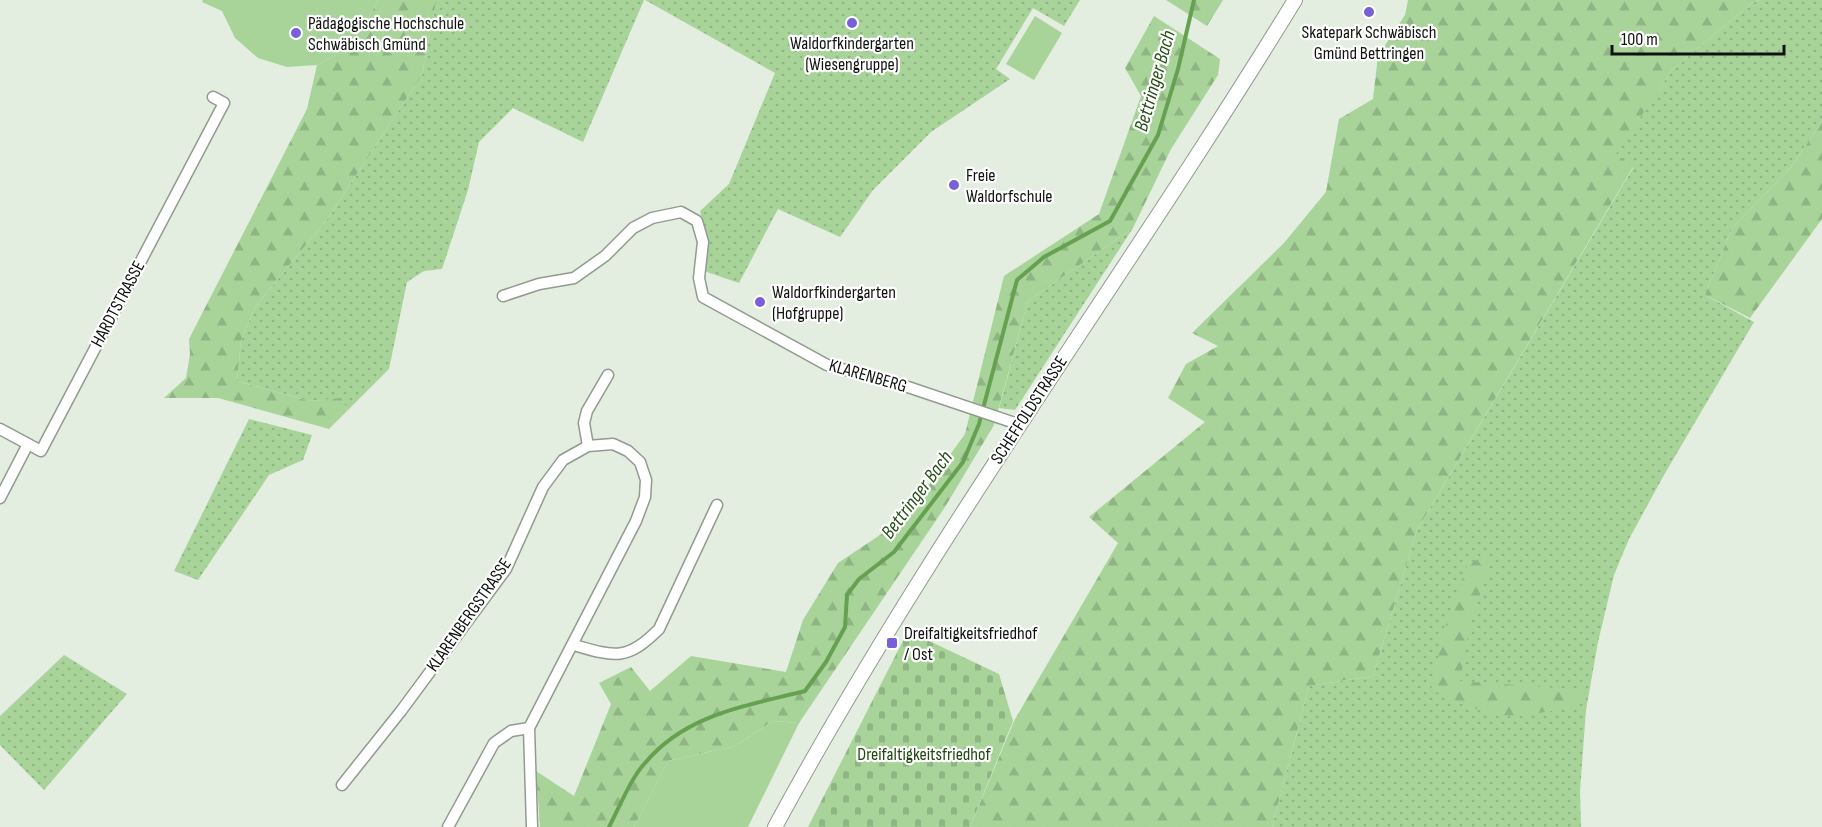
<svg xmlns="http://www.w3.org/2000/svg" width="1822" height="827" viewBox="0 0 1822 827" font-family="'Sofia Sans Condensed',sans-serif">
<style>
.grass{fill:url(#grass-dots)}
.forest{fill:url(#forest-firs)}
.cemetery{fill:url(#cemetery-stones)}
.garden{fill:#a8d49a}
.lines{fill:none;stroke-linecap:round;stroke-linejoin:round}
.stream{stroke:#66a151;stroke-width:4}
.minor-casing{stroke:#929b8f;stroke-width:13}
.secondary-casing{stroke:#929b8f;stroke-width:16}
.minor{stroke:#fff;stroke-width:10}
.secondary{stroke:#fff;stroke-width:14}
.poi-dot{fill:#7760da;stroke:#fff;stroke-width:2}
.labels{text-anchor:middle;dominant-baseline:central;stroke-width:4.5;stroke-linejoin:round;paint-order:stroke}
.poi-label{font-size:18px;fill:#10130f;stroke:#fff;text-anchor:start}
.street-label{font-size:18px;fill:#10130f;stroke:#fff}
.park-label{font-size:18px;fill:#1f470f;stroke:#fff}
.water-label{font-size:20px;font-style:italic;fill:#285019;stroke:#fff}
</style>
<defs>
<pattern id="grass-dots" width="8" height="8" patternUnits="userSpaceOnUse" patternTransform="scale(1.5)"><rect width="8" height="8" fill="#a8d49a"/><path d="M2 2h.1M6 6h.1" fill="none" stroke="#90b584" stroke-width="1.8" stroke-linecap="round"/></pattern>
<pattern id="forest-firs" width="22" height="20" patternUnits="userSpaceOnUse" patternTransform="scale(1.5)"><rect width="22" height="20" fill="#a8d49a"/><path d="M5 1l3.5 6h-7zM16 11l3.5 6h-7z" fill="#90b584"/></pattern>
<pattern id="cemetery-stones" width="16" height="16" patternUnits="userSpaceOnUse" patternTransform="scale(1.5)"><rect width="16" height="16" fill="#a8d49a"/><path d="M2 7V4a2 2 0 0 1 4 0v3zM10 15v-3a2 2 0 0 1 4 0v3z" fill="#90b584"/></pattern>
</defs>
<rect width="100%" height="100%" fill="#e3ede0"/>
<path class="grass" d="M439,0H644L583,142L513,108L479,142L468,190L442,269L424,271L407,282L389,369L347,411L342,399L309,401L237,381L241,340L255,307L328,218L422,75L436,3Z
M645,0H1080L1064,26L1033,8L996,69L1010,79L931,132L873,190L840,237L778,209L739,283L704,271L708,243L700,211L729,184L775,73Z
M1760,0H1822V121L1792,166L1732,228L1705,295L1754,322L1664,475L1629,539L1614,575L1598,642L1586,710L1580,791L1581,827H1272L1309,686L1373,676L1417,530L1633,168L1615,154L1672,70L1752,3Z
M1133,228L1015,410L999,408L1028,301Z
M249,419L312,435L303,460L269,475L198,580L174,571Z
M64,655L127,694L44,790L0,745V716Z"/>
<path class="forest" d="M378,0H439L436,3L422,75L328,218L255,307L241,340L237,381L309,401L342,398L347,411L329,429L218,398H164L186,378L190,354L189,339L307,109L317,65L343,51L363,28Z
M1166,0H1223L1207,26Z
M1408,0H1760L1752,3L1672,70L1616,154L1633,167L1417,530L1373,676L1309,686L1272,827H970L1014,721L1118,543L1089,517L1205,422L1168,398L1186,364L1218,346L1192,333L1284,243L1326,192L1339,119L1373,99L1378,56L1405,15Z
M1154,16L1220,59L1218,75L1171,149L1133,228L1028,301L994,425L945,507L799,723L773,721L735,746L668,761L634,827H540L536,771L574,796L611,704L599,683L631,667L650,691L691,656L786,672L803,620L838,563L904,519L965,434L1004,276L1099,214L1141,96L1125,68Z
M1822,121V219L1750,318L1705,295L1732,228L1792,166Z
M1485,557L1490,566L1470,624L1460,681L1584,690L1583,703L1558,710L1519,716L1491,715L1431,690L1443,633L1468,563Z"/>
<path class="cemetery" d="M908,631L999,674L1013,721L970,827H808Z"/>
<path class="garden" d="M203,0H378L363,28L343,51L317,65L287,67L258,58L235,38L222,11L202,2Z
M1035,16L1062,33L1034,80L1006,64Z
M773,721L799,723L748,827H634L668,761L735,746Z"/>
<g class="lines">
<path class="stream" d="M609,827C619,808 631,778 645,763C686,714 746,706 805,691L826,662L845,627L847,595L859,579L894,552L963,462L979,424L1017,280L1044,257L1110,221L1158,135L1178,69L1194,0"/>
<defs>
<path id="minor" d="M503,296L539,284L574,278L605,256L633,228L652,218L681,212L697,221L703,242L699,278L703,297L827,365L908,387L1018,424
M0,429L28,444
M588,446L584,423L587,411L608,375
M0,498L28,444L41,451L224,103L213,97
M574,645C615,657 627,661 659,629L717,505
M342,785L401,711L506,569L543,487L563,460L588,446L613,444L628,451L640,462L646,480L645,497L636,521L529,728L532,827
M448,827L494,743L511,731L529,728"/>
<path id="secondary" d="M775,827C930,540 1125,278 1295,0"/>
</defs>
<use href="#minor" class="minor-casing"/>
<use href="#secondary" class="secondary-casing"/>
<use href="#minor" class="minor"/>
<use href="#secondary" class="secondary"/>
</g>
<g class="poi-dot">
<circle cx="1369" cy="12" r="6"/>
<circle cx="852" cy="23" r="6"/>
<circle cx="296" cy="33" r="6"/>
<circle cx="954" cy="185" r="6"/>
<circle cx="760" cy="302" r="6"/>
<rect x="886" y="637" width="12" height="12" rx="3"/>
</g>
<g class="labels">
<g class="poi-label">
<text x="308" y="23">Pädagogische Hochschule<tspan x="308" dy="21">Schwäbisch Gmünd</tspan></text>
<text x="1369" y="32" text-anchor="middle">Skatepark Schwäbisch<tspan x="1369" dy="21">Gmünd Bettringen</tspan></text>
<text x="852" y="43" text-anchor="middle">Waldorfkindergarten<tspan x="852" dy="21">(Wiesengruppe)</tspan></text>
<text x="966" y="175">Freie<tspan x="966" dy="21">Waldorfschule</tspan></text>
<text x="772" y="292">Waldorfkindergarten<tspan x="772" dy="21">(Hofgruppe)</tspan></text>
<text x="904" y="633">Dreifaltigkeitsfriedhof<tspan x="904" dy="21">/ Ost</tspan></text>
</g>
<g class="street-label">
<text transform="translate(118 304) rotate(-62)">HARDTSTRASSE</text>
<text transform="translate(868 376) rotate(16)">KLARENBERG</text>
<text transform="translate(1029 410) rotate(-57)">SCHEFFOLDSTRASSE</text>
<text transform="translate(469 615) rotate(-55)">KLARENBERGSTRASSE</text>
</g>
<g class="park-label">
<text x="924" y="754">Dreifaltigkeitsfriedhof</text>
</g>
<g class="water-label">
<text transform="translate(1155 81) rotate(-74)">Bettringer Bach</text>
<text transform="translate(917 495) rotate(-53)">Bettringer Bach</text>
</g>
</g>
<path d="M1612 45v9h172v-9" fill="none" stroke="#10130f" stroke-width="3"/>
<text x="1621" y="45" font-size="18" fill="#10130f" stroke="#ffffff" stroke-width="4.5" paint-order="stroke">100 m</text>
</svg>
